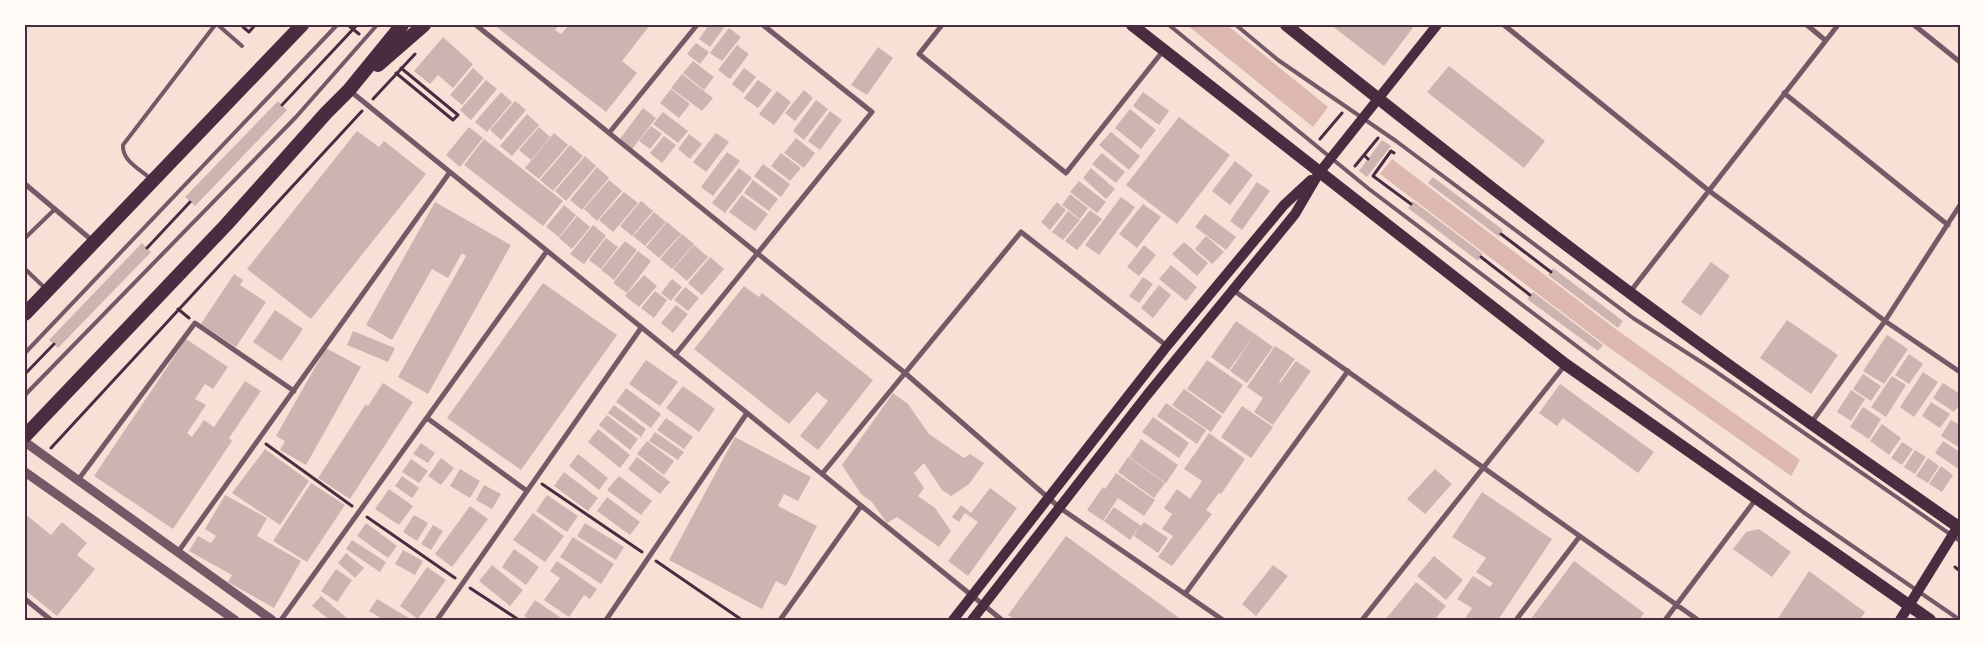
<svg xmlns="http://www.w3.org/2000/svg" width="1985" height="645" viewBox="0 0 1985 645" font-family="'Noto Sans',sans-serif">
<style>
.water{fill:#dcb8b0}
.building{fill:#ccb4b1}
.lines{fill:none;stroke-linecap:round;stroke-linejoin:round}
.path{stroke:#4a2c40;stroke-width:3}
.service{stroke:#755966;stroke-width:4}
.minor{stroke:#755966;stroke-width:5}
.tertiary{stroke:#755966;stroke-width:9}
.secondary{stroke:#4a2c40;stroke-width:10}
.primary{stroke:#4a2c40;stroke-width:12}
.trunk{stroke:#4a2c40;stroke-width:14}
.neatline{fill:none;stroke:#4a2c40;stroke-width:2}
</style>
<rect width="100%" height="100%" fill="#f7e1d7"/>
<path class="water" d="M1187,25H1227L1328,107L1313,127Z
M1392,159L1617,330L1800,460L1791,476L1604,344L1380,174Z"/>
<path class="building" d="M494,25H559L555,30L561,34L569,25H650L622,61L637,73L606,112Z
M709,25L725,26L710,47L699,39Z
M1331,25H1415L1384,66Z
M729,28L741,37L722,61L710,53Z
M443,37L473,64L453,88L438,75L430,84L414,71Z
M696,43L709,52L700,64L687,54Z
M737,45L749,54L730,79L718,70Z
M878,47L893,58L867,95L851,85Z
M693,61L714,77L704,90L683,73Z
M1449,66L1545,141L1524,168L1427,92Z
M473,68L484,78L462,105L450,95Z
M744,68L756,77L743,93L732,84Z
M682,74L713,98L702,111L671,88Z
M486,80L497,89L471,120L460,110Z
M758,80L772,90L758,108L744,98Z
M671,89L690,104L679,118L660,103Z
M804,90L813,98L795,121L785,113Z
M777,91L791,102L774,125L759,114Z
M501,92L512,102L487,132L475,122Z
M1143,92L1169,111L1159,125L1133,106Z
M816,100L828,109L804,140L793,131Z
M278,101L287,110L195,206L185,197Z
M515,101L526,110L501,140L490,130Z
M643,108L656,118L632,149L620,139Z
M1130,109L1156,130L1141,149L1115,128Z
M830,111L842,120L820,150L808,141Z
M663,112L688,131L678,143L653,124Z
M527,114L539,125L512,156L500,146Z
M1179,117L1230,155L1177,224L1126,185Z
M651,126L662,134L650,149L639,141Z
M469,127L483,138L460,167L446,155Z
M539,127L550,137L531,160L519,150Z
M357,131L379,147L384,141L426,174L311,319L247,269Z
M1111,132L1140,156L1129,170L1099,145Z
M554,133L568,145L539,179L525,168Z
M716,133L729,142L706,172L693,162Z
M689,134L702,144L690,159L678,149Z
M664,136L676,145L662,163L650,153Z
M796,138L815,153L804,168L784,153Z
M484,139L563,201L543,226L464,165Z
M1382,140L1391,146L1367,177L1359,171Z
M570,145L583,156L553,191L540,180Z
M727,152L740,161L713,196L701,187Z
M781,153L801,168L790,181L771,166Z
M1102,153L1125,172L1116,183L1092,164Z
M585,156L596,166L566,201L555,191Z
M1235,161L1253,175L1230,205L1212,191Z
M763,164L790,184L781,197L754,176Z
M597,167L609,178L582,210L570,200Z
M739,168L752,178L725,213L712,203Z
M1091,168L1115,189L1106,199L1083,178Z
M1433,177L1503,230L1499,237L1428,183Z
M609,180L622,191L597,221L584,209Z
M753,180L778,199L769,211L744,193Z
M1079,181L1106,202L1097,213L1070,192Z
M1257,182L1270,191L1242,230L1230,221Z
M624,192L638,203L613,232L599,220Z
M1070,194L1088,208L1080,219L1062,205Z
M742,195L768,214L755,231L729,212Z
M1121,197L1135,207L1099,255L1085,245Z
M641,201L653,211L632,236L620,226Z
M1413,201L1483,254L1478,261L1408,208Z
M435,202L511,245L428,394L398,377L466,256L462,253L448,278L432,269L392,340L366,325Z
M1057,202L1066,210L1050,230L1041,222Z
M1143,204L1161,217L1137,248L1119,234Z
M564,205L576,215L559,237L546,227Z
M1090,210L1102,219L1077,250L1065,241Z
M1068,211L1080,220L1063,240L1052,232Z
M654,212L666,222L645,246L633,236Z
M1205,214L1236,237L1226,250L1195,227Z
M577,216L590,227L572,249L559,238Z
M667,222L681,234L659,258L646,247Z
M593,225L606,236L584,264L570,254Z
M682,234L694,244L672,269L660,259Z
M1206,236L1224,252L1212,264L1195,249Z
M606,238L618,247L601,269L589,260Z
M625,241L637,250L614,280L601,270Z
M1184,242L1208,263L1197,276L1172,254Z
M142,243L151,252L58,348L49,340Z
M694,245L708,257L687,281L673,269Z
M1144,245L1156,255L1139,276L1127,267Z
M638,251L651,261L627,293L613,283Z
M710,257L724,269L702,295L688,283Z
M1711,262L1730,276L1701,316L1681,302Z
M1171,265L1197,287L1186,301L1159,279Z
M1553,268L1623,321L1618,328L1548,275Z
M234,274L243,280L240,285L266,302L236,347L201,324Z
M644,275L657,286L639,307L625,296Z
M1143,277L1153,284L1139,303L1129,296Z
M672,279L682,287L671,301L661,293Z
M543,283L617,335L521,470L447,418Z
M1159,285L1171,295L1153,318L1141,308Z
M744,286L759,297L762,293L873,380L818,450L800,436L828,401L817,392L789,424L694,349Z
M685,287L699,298L688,311L674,300Z
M655,291L667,300L654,318L641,308Z
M1533,292L1603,345L1598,351L1527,299Z
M676,305L688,314L673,333L661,323Z
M275,310L303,329L281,361L253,342Z
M1787,320L1838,355L1811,394L1760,358Z
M1236,321L1255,334L1229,370L1211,357Z
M353,331L395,348L388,362L347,345Z
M1255,334L1273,347L1247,383L1230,371Z
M1887,335L1908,349L1884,384L1863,371Z
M186,339L228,367L213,389L205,384L195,399L206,405L187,433L192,437L204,420L214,427L245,381L261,391L229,438L232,441L173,529L94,476Z
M1275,346L1295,359L1279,382L1280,383L1296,361L1311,371L1273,425L1254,412L1263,398L1247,387Z
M326,348L361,367L306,465L280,450L285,441L276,436Z
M1909,354L1923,364L1909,384L1895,375Z
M646,360L678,382L660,406L629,384Z
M1207,360L1243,385L1223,414L1187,389Z
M1923,372L1938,382L1914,417L1900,407Z
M1863,374L1881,386L1871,401L1853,389Z
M1892,376L1906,385L1886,417L1871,407Z
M383,383L413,402L350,499L318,478L366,404L368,406Z
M1943,383L1960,394V404L1954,412L1933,398Z
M1560,384L1654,452L1638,473L1563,418L1557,426L1539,413Z
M683,386L715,409L699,432L666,408Z
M626,388L661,414L651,428L616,402Z
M1184,389L1222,416L1211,432L1172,405Z
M1851,390L1865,399L1851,421L1837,412Z
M893,393L908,404L929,434L964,458L970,454L984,463L969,484L951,496L942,490L924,463L914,473L924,488L918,496L935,508L951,531L939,547L897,517L887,523L872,502L861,494L842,465Z
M1931,402L1950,414L1940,428L1922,416Z
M1166,403L1206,430L1197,444L1157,416Z
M614,405L646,429L641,437L608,413Z
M1242,406L1273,427L1251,458L1221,437Z
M1863,407L1881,419L1869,439L1850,427Z
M607,415L638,439L630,450L599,425Z
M1153,417L1189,443L1179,458L1142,432Z
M666,418L693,437L684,449L657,430Z
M1951,420L1960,425V448L1941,436Z
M1882,424L1901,438L1889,455L1870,441Z
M598,429L630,455L620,468L588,442Z
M655,432L684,452L678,460L649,441Z
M1209,433L1245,459L1221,494L1219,493L1206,510L1212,514L1172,566L1158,557L1173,536L1162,529L1172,514L1164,508L1177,489L1190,499L1202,481L1184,469Z
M735,437L811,477L798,501L784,494L778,506L817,526L786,586L776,581L762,609L669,560Z
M1141,439L1178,465L1166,483L1129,457Z
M647,441L674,461L664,475L637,454Z
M1943,441L1960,452V470L1935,453Z
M1902,442L1913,449L1902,465L1891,458Z
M421,443L435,453L428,463L413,454Z
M265,449L309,481L280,525L232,493Z
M1915,450L1926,457L1915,474L1904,467Z
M578,454L608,478L599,490L569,466Z
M637,457L670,482L660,494L628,469Z
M1128,457L1165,483L1154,498L1118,472Z
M441,458L454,468L441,485L428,476Z
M1928,458L1939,466L1928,483L1916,476Z
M411,459L428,471L419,483L402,472Z
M1941,466L1953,475L1942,492L1929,484Z
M460,469L480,481L470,498L450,486Z
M1435,469L1452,484L1425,514L1407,499Z
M564,472L598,498L588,511L554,486Z
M1116,473L1155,500L1144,516L1118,498L1103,521L1087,510L1103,487L1105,489Z
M402,476L419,488L412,498L395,486Z
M619,476L652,501L641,515L607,490Z
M311,483L345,505L307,562L273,541Z
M484,485L501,494L492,509L476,500Z
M990,488L1017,508L968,576L948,561L978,522L965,513L959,522L952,517L961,505L971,513Z
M389,489L413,506L399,525L375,509Z
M1482,492L1552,539L1498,620H1464L1472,608L1457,599L1473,576L1490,587L1493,583L1476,572L1486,558L1452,537Z
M225,495L267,518L257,536L301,561L274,608L228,582L232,575L189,551L198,536L211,543L216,536L205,529Z
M547,495L578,516L567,532L536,511Z
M607,497L640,522L630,535L597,511Z
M470,506L488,519L452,567L435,554Z
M1114,507L1141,526L1144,522L1168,538L1158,553L1134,536L1139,527L1130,540L1104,521Z
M533,513L564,536L545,562L513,540Z
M25,514L51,535L62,522L87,543L77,555L95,569L57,616L25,590Z
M414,515L428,523L417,541L403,532Z
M366,523L397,546L388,558L357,536Z
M585,523L624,547L616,560L577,536Z
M433,525L443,531L431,550L421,544Z
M1759,529L1791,552L1772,577L1733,549L1746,532Z
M1066,536L1182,620H1015L1008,615Z
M573,537L614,564L601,584L560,557Z
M352,540L386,562L380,572L346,549Z
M514,549L539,567L526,585L502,567Z
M403,550L423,561L415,575L395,564Z
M346,553L364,568L355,578L338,563Z
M1434,556L1463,580L1446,600L1417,576Z
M557,561L597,589L590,599L584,595L569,617L544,600L560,578L550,571Z
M1574,561L1644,613L1639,620H1530Z
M492,565L523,590L510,606L479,581Z
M1273,565L1288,576L1256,616L1242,604Z
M427,567L446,580L418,619L400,606Z
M336,569L352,580L337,602L321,591Z
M1809,571L1865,612L1860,620H1777Z
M1416,582L1446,606L1434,620H1385Z
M321,596L348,619L347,620H330L312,606Z
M377,599L412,620H384L369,611Z
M535,600L564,620H530L524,616Z"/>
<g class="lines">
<path class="path" d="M244,25L243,27L249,32L255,25
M348,25L359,34
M396,73L453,120L458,115L401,68
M373,99L415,54
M282,105L357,25
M1320,139L1342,113
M1394,153L1391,151L1373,176L1411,204
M1364,155L1368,159
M1355,166L1378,138
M1501,234L1551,272
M147,248L190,202
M1481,257L1530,295
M178,309L189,318
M25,374L54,344
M266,444L352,506
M51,448L362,111
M542,484L642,552
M367,517L455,578
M656,561L742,620
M1955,567L1960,571
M470,588L519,620"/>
<path class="service" d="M218,25L242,46
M1169,25L1369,189L1603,366L1803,512L1960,620
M1236,25L1278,60L1396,141L1633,318L1712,369L1960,541
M151,179C140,169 122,161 123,145L215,25
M25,238L55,209
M25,269L46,289
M25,353L337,25
M25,395L296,117L377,25"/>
<path class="minor" d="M476,25L905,373L1060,508L1223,620
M942,25L919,54L1066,173L1163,51
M1504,25L1708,190L1885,321L1960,372
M1807,25L1825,40
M1914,25L1960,62
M349,90L1002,620
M1784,93L1948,225
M609,133L697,25
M25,184L94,242
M1233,290L1698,620
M1630,292L1838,25
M675,355L872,112L763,25
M427,418L527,491
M1811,423L1885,321L1960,205
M822,474L1021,232L1167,346
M78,480L195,323L294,391
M178,552L450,172
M1185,594L1348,371
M25,599L51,620
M281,620L547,251
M437,620L641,328
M606,620L747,413
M780,620L861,506
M1362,620L1565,365
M1516,620L1580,536
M1665,620L1756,499"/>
<path class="tertiary" d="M25,442L272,620
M25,472L235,620"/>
<path class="secondary" d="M953,620L1167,346L1284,205L1311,180
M972,620L1147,395L1295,214L1319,173L1437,25
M1900,620L1960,523"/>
<path class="primary" d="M1132,25L1565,364L1930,620
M1286,25C1421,133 1555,239 1694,340C1782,404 1871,466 1960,528"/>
<path class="trunk" d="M378,65L424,25
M25,314L302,25
M25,436L226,225L326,113L349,90L402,25"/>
</g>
<rect width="1985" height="645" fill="none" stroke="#fffaf5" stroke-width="52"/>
<rect x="26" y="26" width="1933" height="593" class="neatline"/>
</svg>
